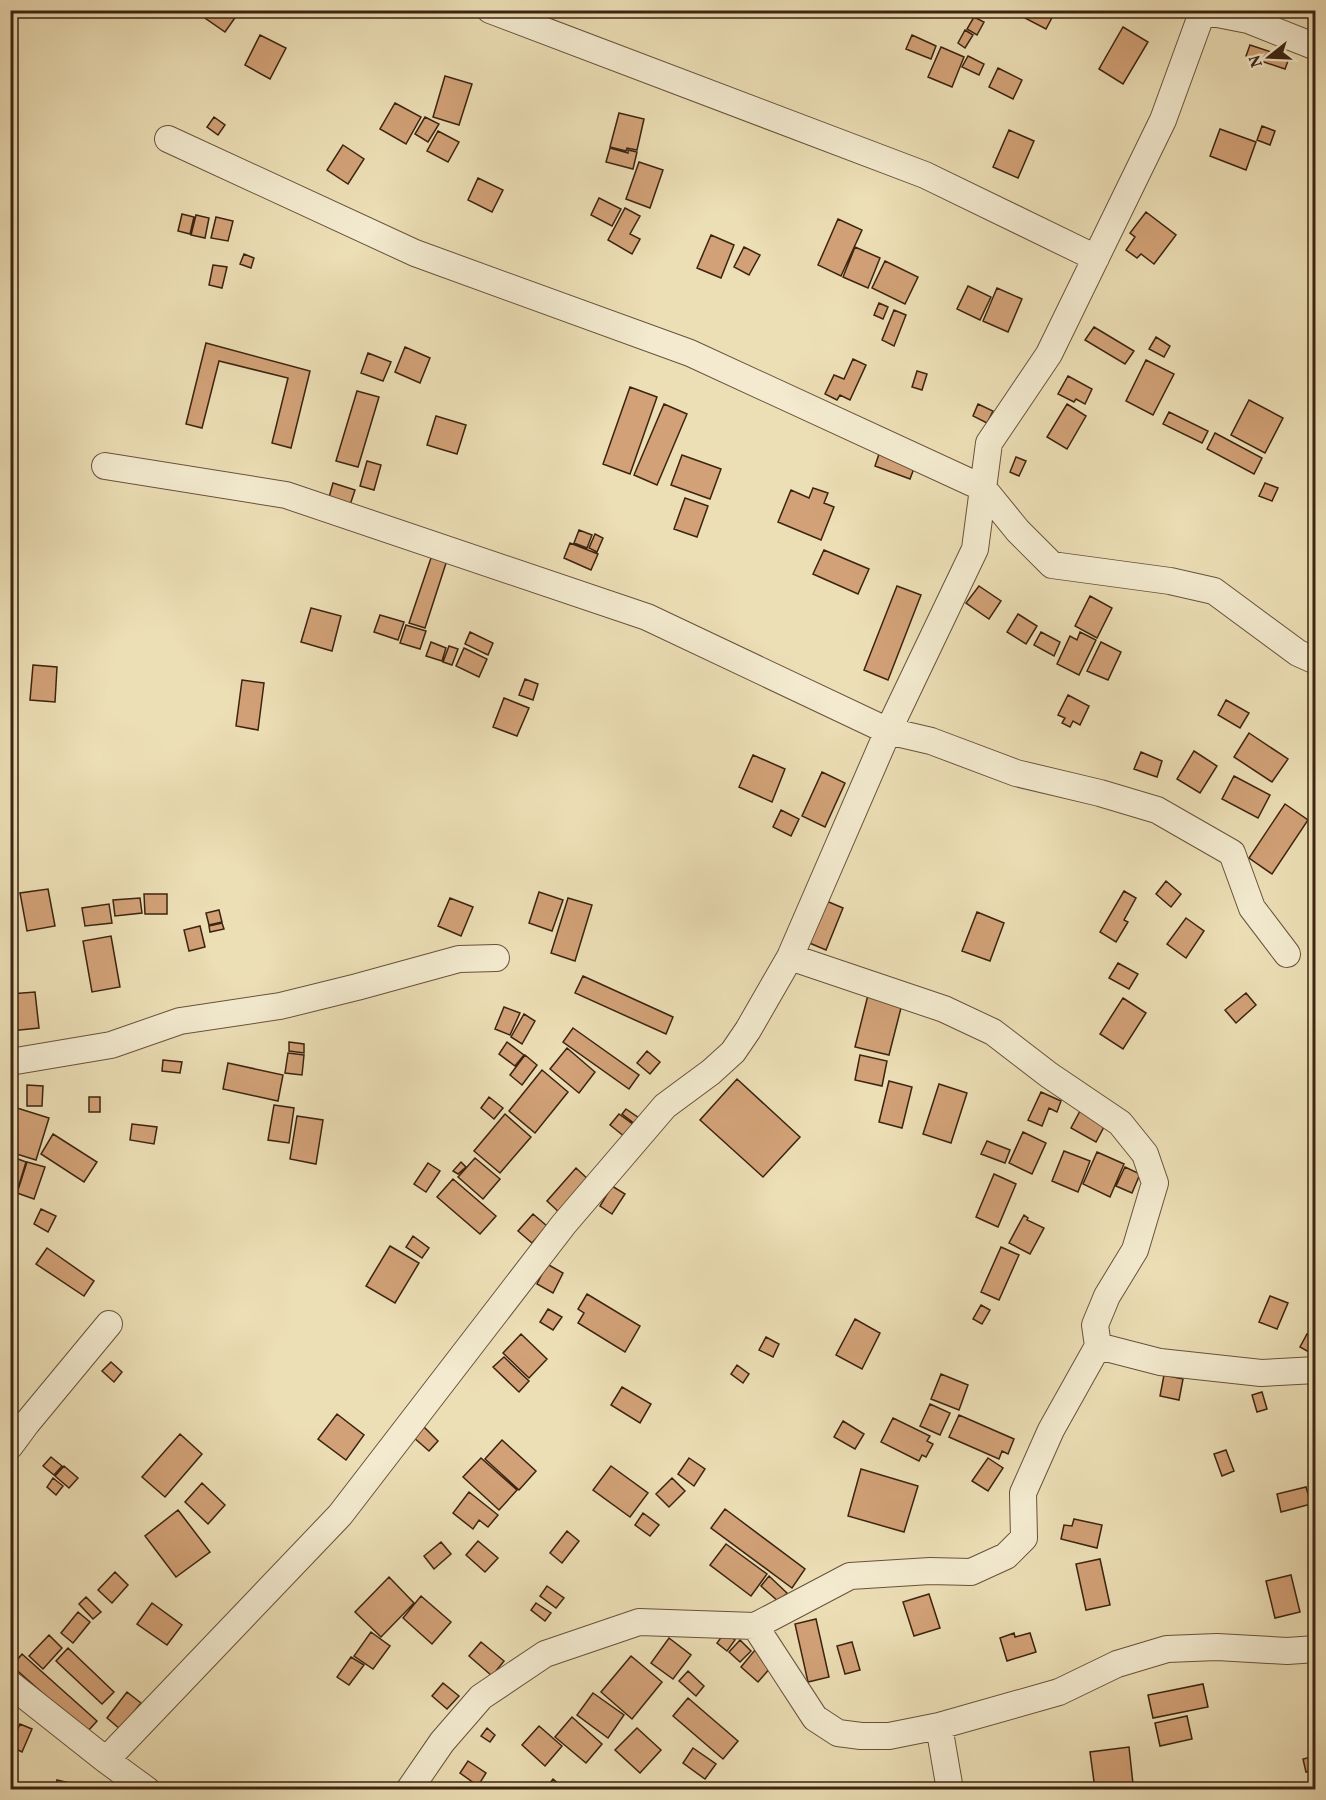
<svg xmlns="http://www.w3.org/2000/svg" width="1326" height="1800" viewBox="0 0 1326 1800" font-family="Vollkorn,serif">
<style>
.building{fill:#d2a177;stroke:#3c2411;stroke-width:1.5}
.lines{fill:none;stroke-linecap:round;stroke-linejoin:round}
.street-casing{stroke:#68523a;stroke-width:28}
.street{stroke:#f3eacf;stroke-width:26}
</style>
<rect width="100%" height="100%" fill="#ecdeb5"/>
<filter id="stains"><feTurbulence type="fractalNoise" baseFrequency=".00333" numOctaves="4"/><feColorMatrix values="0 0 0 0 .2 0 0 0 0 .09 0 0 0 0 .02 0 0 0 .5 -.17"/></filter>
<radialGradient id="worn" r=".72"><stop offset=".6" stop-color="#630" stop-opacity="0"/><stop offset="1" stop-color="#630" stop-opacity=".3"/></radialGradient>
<path class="building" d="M211,10H237L239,12L225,32L205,18Z
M739,10H759L757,17Z
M1024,10H1056L1046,29L1021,16Z
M974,17L984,22L977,35L967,29Z
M1123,27L1148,42L1123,84L1099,69Z
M965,30L973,35L965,48L958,43Z
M260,35L286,48L270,79L245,65Z
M912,35L936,46L931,59L906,49Z
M1250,45L1289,58L1285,69L1246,56Z
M941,47L964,57L952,87L928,77Z
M968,56L984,64L979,75L962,67Z
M998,68L1022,80L1013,99L989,87Z
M445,76L472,84L459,125L433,117Z
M395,103L421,117L406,144L380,129Z
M619,113L644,119L637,150L627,148L626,151L610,147Z
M214,117L225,125L218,135L207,127Z
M425,117L439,124L428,142L415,134Z
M1262,126L1275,131L1270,145L1257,140Z
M1220,129L1256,142L1246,170L1210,156Z
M1009,130L1034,141L1018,178L993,167Z
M438,131L459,142L448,162L427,151Z
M343,145L364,159L348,184L327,170Z
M610,148L628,153V150L637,152L633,169L606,162Z
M639,162L663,170L650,208L626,199Z
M478,178L503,190L492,212L468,200Z
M599,198L621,209L612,226L591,215Z
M625,208L640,216L630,234L640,239L632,254L608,240Z
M1146,212L1176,235L1154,264L1141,254L1137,258L1126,250L1135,237L1130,233Z
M182,214L194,217L190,234L178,231Z
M196,215L209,218L205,238L191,235Z
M216,217L233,221L228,241L211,238Z
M838,219L862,230L841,276L818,265Z
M711,235L734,245L721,278L697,268Z
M744,247L760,255L749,275L734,267Z
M855,247L880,258L868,288L843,277Z
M244,254L254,258L251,268L240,264Z
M885,261L918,277L905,304L872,288Z
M213,265L227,267L222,288L209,285Z
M968,286L991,297L980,320L957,309Z
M997,288L1022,299L1008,332L983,321Z
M879,303L888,307L883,319L874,315Z
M894,310L906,315L894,346L882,340Z
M1094,327L1134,351L1125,364L1085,340Z
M1156,337L1170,346L1164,357L1149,349Z
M206,343L310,371L291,448L272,443L288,378L219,361L202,428L186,424Z
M405,347L430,358L420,383L395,372Z
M368,353L391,362L383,381L361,373Z
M853,359L866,365L850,400L840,395L837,400L825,394L834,375L844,379Z
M1146,360L1174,374L1153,415L1126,401Z
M917,371L927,374L922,390L912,387Z
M1068,376L1092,389L1085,404L1076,399L1074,402L1058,394Z
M630,387L657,397L630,474L603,464Z
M357,391L379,397L358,467L336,461Z
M1249,400L1283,418L1265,453L1231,435Z
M664,404L687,414L657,485L634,475Z
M978,404L993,411L987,423L973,416Z
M1067,404L1086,416L1067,449L1047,437Z
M1169,412L1208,431L1202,443L1163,424Z
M436,416L466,425L457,454L427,445Z
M1215,433L1262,458L1254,474L1207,449Z
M880,451L916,463L910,479L875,466Z
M682,455L721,469L710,499L671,485Z
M1016,457L1026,461L1019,476L1010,472Z
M367,461L381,465L374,490L360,486Z
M333,483L355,490L349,508L328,501Z
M1265,483L1278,488L1272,501L1259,496Z
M813,488L828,493L824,503L834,507L821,540L778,522L791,490L809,498Z
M685,498L708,506L697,537L674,529Z
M579,530L592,535L587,548L574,543Z
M595,534L603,538L597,552L589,548Z
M570,543L598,554L591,570L564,558Z
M824,550L869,569L858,594L813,574Z
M433,552L448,557L425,628L409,623Z
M897,586L921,595L888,680L864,670Z
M979,586L1001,601L989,619L966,603Z
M1090,596L1112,608L1097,638L1075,626Z
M311,608L341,616L332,651L301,642Z
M1018,614L1037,626L1026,644L1007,632Z
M380,615L404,622L398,640L374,632Z
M406,625L426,631L420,649L400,643Z
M470,632L493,643L488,655L465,644Z
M1041,632L1060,642L1054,656L1034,645Z
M1080,632L1096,640L1079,675L1057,664L1070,636L1077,640Z
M431,642L446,648L442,661L426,656Z
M1101,642L1121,652L1108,680L1087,671Z
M449,646L458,649L452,665L443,662Z
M464,648L487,659L479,677L456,666Z
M33,665L57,667L55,702L30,700Z
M525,679L538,684L533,700L519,695Z
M242,680L264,683L258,730L236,726Z
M1068,695L1089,706L1080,725L1073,721L1070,727L1062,723L1065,718L1058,715Z
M504,698L529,708L517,736L493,727Z
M1226,700L1249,713L1240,728L1218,715Z
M1249,733L1288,759L1272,782L1234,757Z
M1194,751L1217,766L1200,793L1177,779Z
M1141,752L1162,761L1157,777L1134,769Z
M753,755L785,769L772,802L739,787Z
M822,772L845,783L825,827L802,816Z
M1234,776L1270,795L1258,818L1222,799Z
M1285,804L1308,820L1272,874L1249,858Z
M781,810L799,819L791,836L773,827Z
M1166,881L1181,894L1171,907L1156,894Z
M48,889L55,926L27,931L20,893Z
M1124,891L1136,898L1124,920L1128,922L1116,942L1100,932Z
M539,892L563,900L552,931L529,923Z
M144,894H167V914H145Z
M140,898L142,913L115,916L113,900Z
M450,898L473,907L461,936L438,926Z
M568,898L592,905L575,961L551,953Z
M824,900L843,908L826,950L807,942Z
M109,904L112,923L85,926L82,908Z
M219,910L222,922L209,925L206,913Z
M977,912L1004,923L990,961L962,951Z
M1186,918L1204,931L1186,958L1167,944Z
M222,923L224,929L210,932L209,926Z
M200,926L205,947L189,951L184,930Z
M111,936L120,987L92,992L83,941Z
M1118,963L1138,974L1129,989L1109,978Z
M583,976L673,1017L666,1034L575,993Z
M35,992L39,1028L10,1031V994Z
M1246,993L1256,1005L1236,1023L1225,1010Z
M868,995L902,1004L889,1055L855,1047Z
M1123,998L1146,1013L1123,1049L1100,1034Z
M504,1007L520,1013L510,1035L495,1029Z
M524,1014L535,1021L522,1044L511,1037Z
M573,1028L639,1075L629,1089L563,1042Z
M289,1042L304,1044V1053L289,1051Z
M507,1042L524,1055L515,1066L499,1054Z
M567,1048L595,1072L579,1093L550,1069Z
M647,1051L660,1062L650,1074L637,1063Z
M288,1053L304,1055L302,1075L285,1073Z
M525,1055L537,1065L522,1085L510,1075Z
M860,1055L887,1061L882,1086L855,1080Z
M163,1060L182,1062L180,1073L162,1071Z
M228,1063L283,1075L278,1101L223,1089Z
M542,1070L568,1092L535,1133L509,1111Z
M737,1079L800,1137L763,1177L700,1120Z
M889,1081L912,1087L902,1128L879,1122Z
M939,1084L967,1093L951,1143L923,1134Z
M27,1085L43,1086L42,1106H27Z
M1041,1092L1061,1101L1057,1112L1049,1108L1042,1126L1028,1120Z
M89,1097H100V1112H89Z
M489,1097L503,1108L494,1119L481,1108Z
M274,1105L294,1108L289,1143L268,1140Z
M17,1108L49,1118L36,1160L10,1152V1130Z
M626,1109L639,1118L635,1124L622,1114Z
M1080,1111L1105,1125L1096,1142L1071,1128Z
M505,1114L531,1137L500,1173L474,1151Z
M619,1114L634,1125L625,1137L610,1125Z
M297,1116L323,1120L316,1164L290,1159Z
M132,1124L157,1127L154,1144L130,1140Z
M1023,1132L1046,1143L1032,1174L1009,1163Z
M53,1134L97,1162L84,1182L41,1154Z
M987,1141L1010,1150L1005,1163L981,1154Z
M1064,1151L1090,1161L1078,1192L1052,1181Z
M1097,1152L1124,1164L1110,1197L1083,1184Z
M10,1156L26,1162L15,1198L10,1197Z
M475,1158L500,1179L483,1199L458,1177Z
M27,1162L45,1167L34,1199L17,1193Z
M461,1162L466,1167L458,1174L453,1171Z
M428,1163L440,1171L426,1192L414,1184Z
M1125,1167L1140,1174L1132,1193L1116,1186Z
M576,1168L590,1181L561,1214L547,1201Z
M994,1174L1016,1184L998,1227L976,1217Z
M453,1179L496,1216L480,1234L437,1197Z
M612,1186L625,1194L612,1214L600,1206Z
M41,1209L56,1216L48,1232L34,1224Z
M533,1214L547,1226L532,1243L518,1231Z
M1024,1215L1028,1218L1027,1220L1044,1228L1030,1254L1009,1243Z
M413,1236L429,1248L422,1258L406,1247Z
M390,1246L419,1263L395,1303L366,1286Z
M1001,1247L1019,1255L999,1300L981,1292Z
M47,1248L94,1281L84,1296L36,1264Z
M547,1264L563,1273L553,1293L537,1284Z
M587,1294L640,1326L625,1352L578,1323L584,1313L578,1309Z
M1270,1296L1288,1303L1277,1329L1259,1322Z
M981,1305L990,1310L982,1324L973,1319Z
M548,1309L562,1317L553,1330L540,1322Z
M855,1319L880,1333L862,1369L836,1355Z
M521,1334L547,1359L529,1378L503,1353Z
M1307,1334L1316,1338V1356L1300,1347Z
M766,1337L779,1344L773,1357L759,1350Z
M504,1357L529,1381L519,1392L493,1367Z
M111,1362L122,1372L114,1382L102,1371Z
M737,1365L749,1374L743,1383L731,1374Z
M941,1374L968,1385L959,1410L931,1399Z
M1164,1375L1183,1379L1179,1400L1160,1396Z
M622,1387L651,1404L640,1423L611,1405Z
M1262,1392L1267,1409L1257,1412L1252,1395Z
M930,1404L950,1413L940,1435L920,1426Z
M337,1414L364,1435L346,1460L318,1439Z
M959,1415L1014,1439L1008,1454L1002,1451L999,1459L949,1437Z
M893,1418L930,1436L927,1441L933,1444L926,1457L922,1455L919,1461L881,1442Z
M843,1421L864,1434L855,1449L834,1437Z
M423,1426L438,1441L429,1451L413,1437Z
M180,1434L202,1454L165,1497L142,1477Z
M502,1440L536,1471L519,1490L485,1459Z
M1226,1450L1234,1471L1222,1476L1214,1454Z
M51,1457L62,1466L54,1475L43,1466Z
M481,1458L517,1490L499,1510L463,1477Z
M689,1458L705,1469L694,1486L678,1474Z
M988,1458L1003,1468L988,1491L972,1481Z
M64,1466L78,1478L69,1488L55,1476Z
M611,1466L648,1493L630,1517L593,1490Z
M861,1469L918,1486L904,1532L848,1516Z
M53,1478L63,1486L56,1495L47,1487Z
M672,1478L685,1491L669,1507L656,1494Z
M202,1483L225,1505L208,1524L185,1502Z
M1306,1487L1311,1504L1281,1512L1277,1494Z
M469,1492L498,1515L488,1527L479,1520L473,1529L453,1513Z
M725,1509L805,1569L792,1588L711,1528Z
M178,1510L210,1552L176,1577L145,1536Z
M643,1513L659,1525L650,1536L635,1525Z
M1074,1519L1102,1525L1097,1548L1061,1539L1064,1525L1072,1526Z
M567,1531L579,1541L562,1563L550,1553Z
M478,1541L498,1558L485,1572L466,1555Z
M441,1542L451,1554L434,1569L424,1556Z
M726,1544L767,1574L751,1596L710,1565Z
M1100,1559L1110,1605L1086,1610L1076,1564Z
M115,1572L128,1585L112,1603L98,1590Z
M1291,1575L1300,1612L1275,1618L1266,1581Z
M769,1576L787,1593L779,1602L761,1586Z
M389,1577L414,1603L381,1637L355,1612Z
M547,1586L564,1598L556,1608L540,1596Z
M929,1594L940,1628L914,1636L903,1602Z
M421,1596L451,1622L432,1644L403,1618Z
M86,1597L101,1612L93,1619L79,1604Z
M152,1603L182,1625L167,1645L137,1624Z
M536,1603L551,1613L545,1621L531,1610Z
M78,1612L90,1622L73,1643L61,1633Z
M816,1619L829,1677L808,1682L795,1624Z
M371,1632L390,1646L373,1669L354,1656Z
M725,1632L735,1640L727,1651L717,1643Z
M1014,1633L1015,1637L1030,1633L1036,1652L1007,1661L1000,1638Z
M49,1635L62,1648L43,1669L29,1656Z
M669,1638L691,1655L673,1679L651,1663Z
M740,1640L751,1651L740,1662L729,1652Z
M481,1642L504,1661L492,1676L469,1656Z
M852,1642L860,1670L845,1674L837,1646Z
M68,1648L114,1692L102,1704L56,1661Z
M755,1650L772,1666L758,1682L741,1667Z
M22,1654L97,1721L88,1731L72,1717L69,1720L63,1711L12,1666Z
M631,1656L662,1682L632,1719L601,1692Z
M351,1657L364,1665L349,1685L337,1677Z
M688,1671L704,1686L696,1696L679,1681Z
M443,1683L459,1696L447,1709L432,1696Z
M1203,1684L1208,1707L1153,1718L1148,1695Z
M127,1692L141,1703L120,1729L107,1718Z
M593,1693L624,1715L608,1738L577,1715Z
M688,1698L738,1741L723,1759L673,1716Z
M1187,1716L1192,1739L1160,1746L1155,1723Z
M572,1717L602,1744L586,1763L555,1737Z
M20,1724L32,1729L22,1752L10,1746Z
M539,1726L562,1746L545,1766L522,1745Z
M487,1728L495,1735L490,1742L481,1736Z
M637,1728L661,1750L640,1773L615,1750Z
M1129,1747L1133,1784L1095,1789L1090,1752Z
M693,1748L716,1764L705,1779L683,1763Z
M1316,1756V1770L1306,1772L1303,1759Z
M468,1761L486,1773L478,1786L460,1773Z
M553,1779L565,1789L564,1790H545Z
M57,1780L82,1786L81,1790H55Z"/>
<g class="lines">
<defs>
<path id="street" d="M490,10L925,175L1096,258
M1197,10L1248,20L1316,47
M168,139L415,253L690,353L983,488L1018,531L1052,565L1170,581L1214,591L1298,653L1316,661
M105,466L286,495L647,617L888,731L931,741L1016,773L1100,793L1157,810L1232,853L1252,908L1287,954
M790,957L944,1009L993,1032L1049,1075L1120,1123L1145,1154L1155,1183L1135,1250L1107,1296L1095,1325L1098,1346
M10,1062L111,1045L180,1021L280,1006L357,987L459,959L496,958
M10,1446L27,1423L109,1324
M755,1626L815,1718L838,1733L861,1736H889L939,1726L1059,1692L1117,1664L1167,1649L1217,1647L1287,1651L1316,1649
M10,1684L106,1760L147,1790
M939,1726L950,1790
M106,1760L340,1515L564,1224L665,1106L711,1072L733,1052L748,1030L790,957L888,731L975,549L989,443L1049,354L1163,120L1202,13
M409,1790L442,1742L481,1697L545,1654L639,1622L755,1626L850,1576L930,1571L971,1572L1006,1556L1024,1538L1023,1493L1051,1430L1098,1346L1160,1362L1261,1373L1316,1370"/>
</defs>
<use href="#street" class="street-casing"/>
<use href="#street" class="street"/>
</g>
<rect width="1326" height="1800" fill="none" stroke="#ecdeb5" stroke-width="36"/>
<rect x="12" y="12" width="1302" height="1776" fill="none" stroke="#3c2411" stroke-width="3"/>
<rect x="18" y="18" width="1290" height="1764" fill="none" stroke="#3c2411" stroke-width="1.5"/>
<g transform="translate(1269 57) rotate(252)" stroke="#f3eacf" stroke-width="4.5" paint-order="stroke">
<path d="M0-4.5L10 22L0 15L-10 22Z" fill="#3c2411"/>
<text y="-9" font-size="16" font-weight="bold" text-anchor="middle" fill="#3c2411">N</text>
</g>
<rect width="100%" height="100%" filter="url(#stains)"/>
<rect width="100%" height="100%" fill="url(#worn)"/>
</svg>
